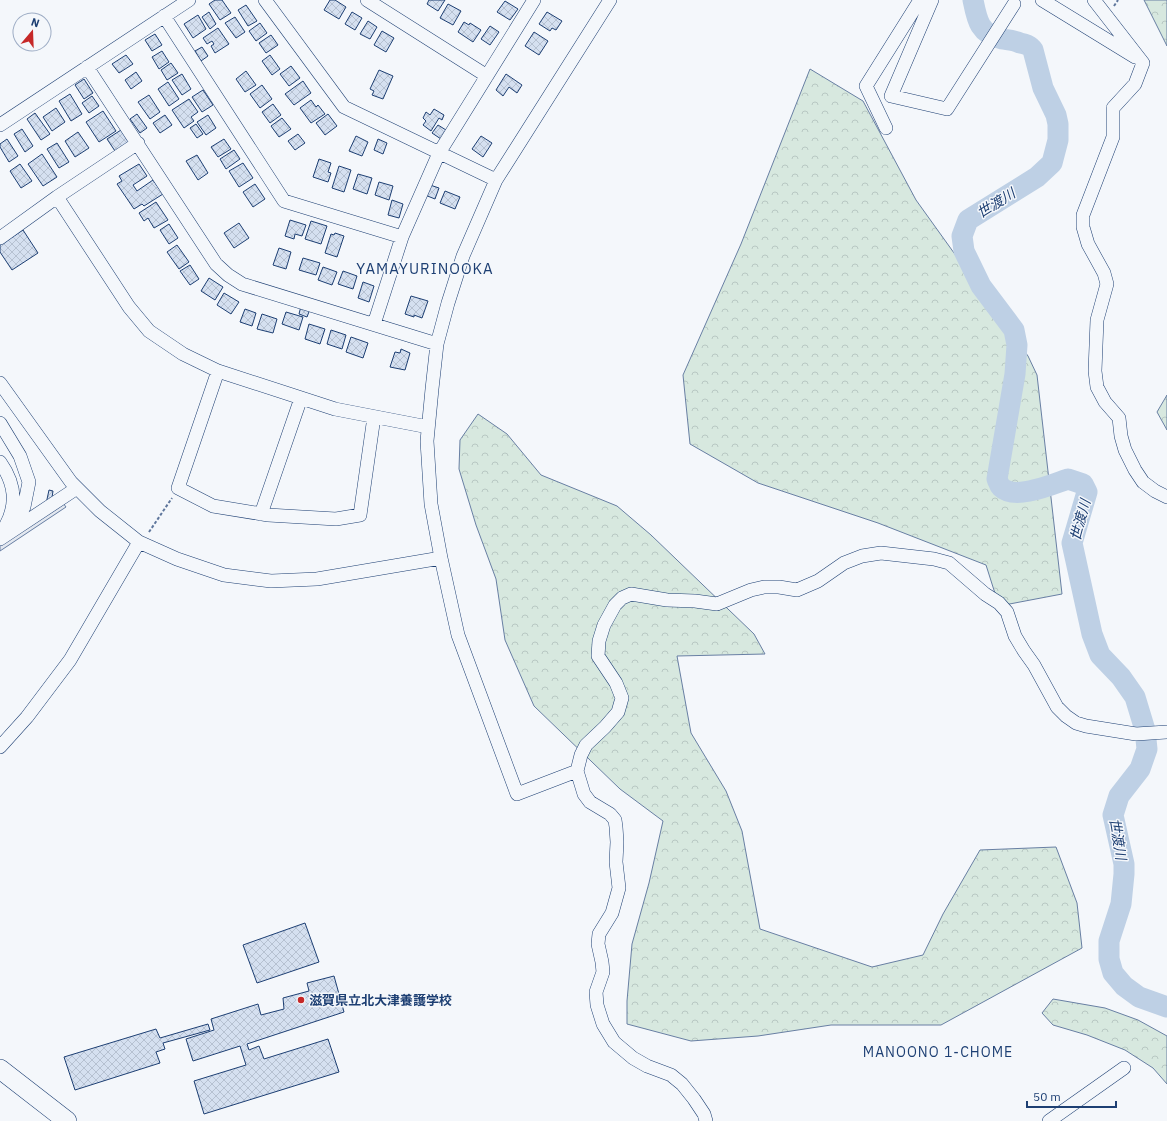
<svg xmlns="http://www.w3.org/2000/svg" width="1167" height="1121" viewBox="0 0 1167 1121" font-family="'IBM Plex Sans','Noto Sans JP',sans-serif">
<style>
.forest{fill:url(#forest-crowns);stroke:#687fa3}
.parking{fill:#e3e8f0;stroke:#687fa3}
.lines{fill:none;stroke-linecap:round;stroke-linejoin:round}
.river{stroke:#bed0e5;stroke-width:21}
.building{fill:url(#building-cross-hatch);stroke:#1d3f73}
.minor-casing{stroke:#1d3f73;stroke-width:14}
.highway-casing{stroke:#1d3f73;stroke-width:20}
.path{stroke:#5e769c;stroke-width:2;stroke-dasharray:3 2;stroke-linecap:butt}
.minor{stroke:#f4f7fb;stroke-width:13}
.highway{stroke:#f4f7fb;stroke-width:19}
.poi-dot{fill:#c62828;stroke:#f4f7fb;stroke-width:1.5}
.labels{text-anchor:middle;dominant-baseline:central;stroke-width:3;stroke-linejoin:round;paint-order:stroke}
.poi-label{font-size:13px;font-weight:bold;fill:#1d3f73;stroke:#f4f7fb;text-anchor:start}
.water-label{font-size:14px;font-style:italic;fill:#1d3f73;stroke:#f4f7fb}
.neighbourhood-label{font-size:14px;letter-spacing:1px;fill:#1d3f73;stroke:#f4f7fb}
.quarter-label{font-size:15px;letter-spacing:1px;fill:#1d3f73;stroke:#f4f7fb}
</style>
<defs>
<pattern id="forest-crowns" width="20" height="18" patternUnits="userSpaceOnUse"><rect width="20" height="18" fill="#d7e8df"/><path d="M2 6a3 3 0 1 1 6 0M12 15a3 3 0 1 1 6 0" fill="none" stroke="#b8c8c3"/></pattern>
<pattern id="building-cross-hatch" width="8" height="8" patternUnits="userSpaceOnUse"><rect width="8" height="8" fill="#d5e0f0"/><path d="M0 0l8 8M0 8l8-8" fill="none" stroke="#b6c1d1"/></pattern>
</defs>
<rect width="100%" height="100%" fill="#f4f7fb"/>
<path class="forest" d="M1144,0H1167V46Z
M810,69L863,101L916,200L1028,356L1037,375L1062,594L999,606L986,565L878,523L758,483L690,444L683,375L741,244Z
M1167,395V430L1157,412Z
M478,414L507,434L541,475L617,506L651,535L754,634L765,654L677,656L691,733L726,791L742,831L760,929L872,967L923,955L943,914L980,850L1056,847L1077,903L1082,948L941,1025H831L758,1036L691,1041L627,1024V1001L632,944L649,883L663,821L620,789L534,706L505,640L496,579L476,525L459,469L460,440Z
M1053,999L1105,1008L1138,1020L1167,1036V1084L1153,1068L1125,1050L1087,1035L1053,1025L1042,1013Z"/>
<path class="parking" d="M60,499L66,507L0,551V539Z"/>
<g class="lines">
<path class="river" d="M973,0C977,20 979,34 1002,39C1008,40 1014,40 1020,43C1025,44 1030,45 1033,50L1043,88L1056,115L1058,124V140L1052,163L1037,177L968,220L962,236L964,251L981,286L1014,330L1017,345L1015,374L997,479C998,481 999,485 1001,487C1015,501 1053,484 1068,479L1083,484L1087,492L1072,543L1092,634L1100,655L1121,677L1135,697L1145,730L1147,749L1140,769L1119,796L1113,815L1124,864V874L1121,904L1109,941V959L1113,973L1124,986L1139,997L1167,1007"/>
</g>
<path class="building" d="M215,0H222L231,13L220,20L209,4Z
M330,0H335L346,7L339,19L324,10Z
M429,0H445L438,11L427,4Z
M505,1L518,9L510,20L497,12Z
M448,4L461,11L453,25L440,18Z
M246,5L257,21L248,26L238,10Z
M209,12L216,24L210,29L202,17Z
M352,12L362,18L355,30L345,24Z
M547,12L562,21L556,30L552,28L550,31L539,24Z
M198,15L206,29L193,38L184,24Z
M235,17L245,32L236,38L225,23Z
M368,21L377,27L370,39L360,34Z
M464,22L469,25L470,23L481,30L473,42L458,32Z
M260,23L267,33L256,41L249,31Z
M490,26L499,32L490,45L481,39Z
M218,28L229,44L215,53L211,46L214,44L212,41L207,44L203,38Z
M382,31L394,38L386,52L374,45Z
M534,32L548,41L539,55L525,46Z
M155,34L162,45L152,51L145,40Z
M271,35L278,45L266,53L259,43Z
M202,47L208,56L201,61L195,51Z
M162,51L169,62L159,69L152,57Z
M126,55L133,64L119,73L112,64Z
M270,55L280,69L272,75L262,61Z
M171,63L178,73L167,80L161,70Z
M291,66L300,78L289,86L280,74Z
M379,70L393,76L383,99L372,95L374,91L370,89Z
M246,71L256,85L245,92L236,79Z
M136,72L142,81L131,89L125,80Z
M182,74L191,89L182,95L172,80Z
M506,74L522,85L517,93L509,87L503,96L496,90Z
M84,79L93,93L84,99L75,85Z
M303,81L311,93L294,105L285,94Z
M168,82L179,99L169,106L158,89Z
M262,85L272,99L260,108L250,94Z
M203,90L213,105L202,112L192,97Z
M70,94L82,114L71,121L59,101Z
M149,95L160,112L150,119L138,102Z
M92,96L99,106L89,113L82,103Z
M189,99L198,112L191,117L194,121L184,128L172,110Z
M311,100L316,107L318,105L325,114L311,123L300,108Z
M273,104L281,115L270,123L262,112Z
M56,108L65,122L52,131L43,117Z
M434,109L444,115L442,120L439,118L431,131L423,125L426,121L423,118L426,112L430,115Z
M103,111L116,131L99,142L86,122Z
M35,113L50,134L41,140L27,119Z
M137,114L147,128L140,133L130,119Z
M328,114L337,126L325,135L316,123Z
M165,115L172,125L160,133L153,123Z
M208,115L216,128L206,135L197,122Z
M282,118L291,129L279,137L271,126Z
M196,124L203,134L197,138L190,128Z
M438,125L446,130L441,139L432,133Z
M22,129L33,146L25,152L14,134Z
M121,130L129,142L115,151L107,139Z
M78,132L89,148L75,157L65,141Z
M298,134L305,143L295,150L288,141Z
M356,136L368,142L362,156L349,151Z
M481,136L492,143L483,157L472,149Z
M7,139L18,156L9,162L0,147V144Z
M224,139L231,149L218,157L211,147Z
M378,139L387,143L383,154L374,150Z
M57,143L69,162L59,168L47,149Z
M234,150L240,159L226,169L220,159Z
M42,154L57,177L43,186L28,164Z
M197,155L208,173L198,180L186,161Z
M319,159L331,163L328,172L331,173L328,182L313,177Z
M243,163L253,178L239,187L229,171Z
M20,164L32,181L21,188L10,171Z
M139,164L147,176L133,185L137,191L153,180L163,194L144,206L142,204L134,209L117,184L122,181L119,176Z
M339,166L351,170L344,192L332,188Z
M358,174L372,178L367,194L353,189Z
M379,182L393,186L389,200L375,195Z
M255,184L265,199L253,207L243,192Z
M430,185L439,188L435,199L425,195Z
M445,191L460,197L455,209L440,203Z
M392,200L403,204L399,218L388,215Z
M156,202L168,220L154,228L148,218L144,221L139,213Z
M290,220L306,225L302,236L295,234L294,239L285,236Z
M311,221L327,226L321,244L305,239Z
M239,223L249,238L234,248L224,233Z
M169,224L178,238L169,244L160,230Z
M23,230L38,253L12,270L0,252V245Z
M335,233L344,236L337,257L325,253L331,234L334,235Z
M177,245L189,262L179,269L167,252Z
M279,248L291,252L286,269L273,265Z
M303,258L320,263L316,275L299,270Z
M190,265L199,279L190,285L180,271Z
M323,267L337,272L332,285L318,280Z
M343,271L357,276L353,289L338,284Z
M209,278L223,287L215,300L201,291Z
M363,282L374,286L369,302L358,298Z
M224,293L239,302L231,314L217,305Z
M411,296L428,301L422,318L414,315V317L405,314Z
M301,306L310,309L307,317L299,314Z
M245,309L256,313L252,326L240,322Z
M286,312L303,317L299,330L282,324Z
M262,314L277,319L273,333L257,329Z
M309,324L325,329L320,344L305,339Z
M331,330L346,335L342,349L327,344Z
M351,337L368,343L363,358L346,352Z
M401,349L410,353L405,370L390,367L395,352L400,353Z
M49,490L53,491L51,504H46Z
M305,923L319,962L257,983L243,945Z
M334,976L344,1012L247,1044L249,1050L259,1046L264,1059L328,1039L339,1072L204,1114L194,1081L246,1065L240,1046L193,1061L186,1039L214,1030L211,1019L258,1004L261,1015L284,1009L283,998L309,991L307,983Z
M208,1024L210,1030L163,1043L165,1049L156,1052L160,1063L75,1090L64,1057L156,1029L160,1038Z"/>
<g class="lines">
<defs>
<path id="minor" d="M265,0L344,107L496,180
M367,0L487,76
M932,0L891,96L947,109L1014,4
M1042,0L1135,57
M1094,0L1143,63L1135,84L1113,108V137L1083,215V227L1088,244L1104,273L1107,284L1097,320L1095,371L1097,387L1105,402L1119,418L1121,436L1125,450L1135,470L1143,482L1155,491L1167,497
M164,16L284,201L402,237
M87,67L216,264L228,275L242,284L437,344
M0,125L189,0
M886,128L866,86L920,0
M57,197L129,307L149,331L183,354L218,371L335,409L428,427
M0,238L57,197L138,143
M374,324L402,237L439,153L534,0
M218,371L178,488L213,506L268,515L336,519L360,515L374,417
M0,383L71,482L100,511L139,542L177,559L224,575L271,581L317,579L441,558
M0,423L20,456L29,482L24,507L13,530
M0,462C15,483 18,504 5,527
M261,514L301,398
M0,539L77,488
M0,747L27,717L70,660L139,542
M577,771L517,794L458,635L441,558L431,504L427,441L432,389L437,344L448,303L463,256L496,180L610,0
M706,1121L704,1114L694,1099L682,1084L671,1075L647,1066L633,1058L614,1042L603,1024L597,1005L596,992L603,972L602,962L598,944L599,934L612,913L619,888L616,862L617,842L616,827L615,820L610,814L590,802L584,794L577,771L581,755L586,745L605,727L618,712L622,698L616,683L598,656L599,641L604,625L615,605L622,598L631,594L667,600L695,601L717,604L751,590L764,587H779L797,590L818,581L844,563L862,556L881,553L934,559L949,563L985,594L999,603L1007,612L1015,636L1024,651L1034,665L1057,707L1066,716L1076,723L1086,726L1136,734L1167,732
M1049,1121L1124,1068"/>
<path id="highway" d="M0,1069L67,1121"/>
</defs>
<use href="#minor" class="minor-casing"/>
<use href="#highway" class="highway-casing"/>
<path class="path" d="M1114,6L1118,0
M149,532L172,498"/>
<use href="#minor" class="minor"/>
<use href="#highway" class="highway"/>
</g>
<circle class="poi-dot" cx="301" cy="1000" r="4"/>
<g class="labels">
<g class="poi-label">
<text x="309" y="1000">滋賀県立北大津養護学校</text>
</g>
<g class="water-label">
<text transform="translate(996 203) rotate(-32)">世渡川</text>
<text transform="translate(1080 520) rotate(-75)">世渡川</text>
<text transform="translate(1118 839) rotate(81)">世渡川</text>
</g>
<g class="neighbourhood-label">
<text x="938" y="1052">MANOONO 1-CHOME</text>
</g>
<g class="quarter-label">
<text x="425" y="268">YAMAYURINOOKA</text>
</g>
</g>
<g transform="translate(32 32) rotate(19)"><circle r="19" fill="#f4f7fb" stroke="#9eadc5"/>
<path d="M0-3L7 15L0 10L-7 15Z" fill="#c62828"/>
<text y="-6" font-size="11" font-weight="bold" text-anchor="middle" fill="#1d3f73">N</text>
</g>
<path d="M1027 1101v6h89v-6" fill="none" stroke="#1d3f73" stroke-width="2"/>
<text x="1033" y="1101" font-size="12" fill="#1d3f73" stroke="#f4f7fb" stroke-width="3" paint-order="stroke">50 m</text>
</svg>
